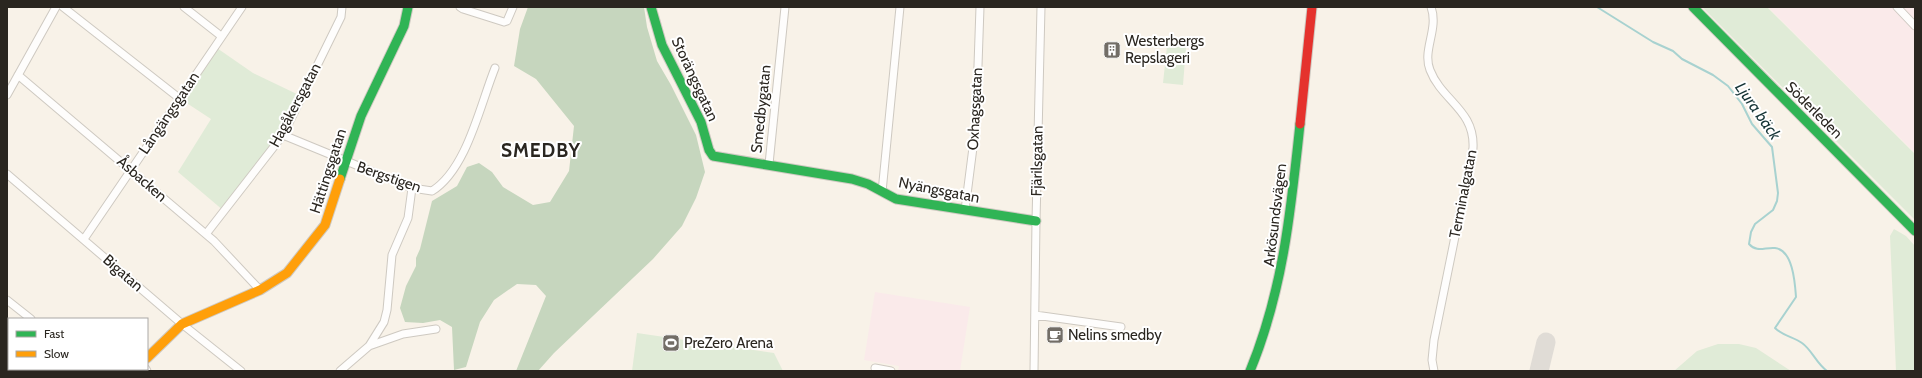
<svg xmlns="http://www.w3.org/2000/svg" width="1922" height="378" viewBox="0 0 1922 378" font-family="Cabin,sans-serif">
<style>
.industrial{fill:#faeaea}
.green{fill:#e0ebd7}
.forest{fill:#c6d6be}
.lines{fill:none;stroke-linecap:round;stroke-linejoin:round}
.stream{stroke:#a8d2d0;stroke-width:2}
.taxiway{stroke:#e0dcd6;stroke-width:19}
.street-casing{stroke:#cec9c1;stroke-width:9}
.fast-casing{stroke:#cec9c1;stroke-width:11}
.slow-casing{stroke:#cec9c1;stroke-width:11}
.jam-casing{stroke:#cec9c1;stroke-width:11}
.street{stroke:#fefdfc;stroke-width:7}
.fast{stroke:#30b455;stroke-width:9}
.slow{stroke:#ff9f0a;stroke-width:9}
.jam{stroke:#e5322d;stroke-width:9}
.labels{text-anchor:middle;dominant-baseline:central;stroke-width:4;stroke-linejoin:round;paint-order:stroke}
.poi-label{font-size:15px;fill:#2a2620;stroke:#fff;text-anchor:start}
.street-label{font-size:15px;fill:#2a2620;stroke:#fff}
.water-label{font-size:16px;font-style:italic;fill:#153436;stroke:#fff}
.district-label{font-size:19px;font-weight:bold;letter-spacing:1px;fill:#2a2620;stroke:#fff}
</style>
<rect width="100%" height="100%" fill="#f8f2e8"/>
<path class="industrial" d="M1768,7H1915V153Z
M875,292L970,307L960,371H898L899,366L864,360Z"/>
<path class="green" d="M1702,7H1767L1915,154V220Z
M214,46L253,73L301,96L283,135L224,211L178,172L211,119L179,98Z
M1167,46L1186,47L1183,85L1163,83Z
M1894,229L1906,236L1915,246V371H1896L1890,236Z
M637,333L774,353L783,371H632Z
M1718,344H1739L1756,348L1791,371H1674L1697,351Z"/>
<path class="forest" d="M528,7H644L647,27L657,61L671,85L696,135L705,172L696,198L682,226L653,259L554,353L538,371H516L546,296L536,285L517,284L494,300L480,322L466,367L454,370L452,327L440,320L423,323L405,322L400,308L406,286L416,266V258L420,249L432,201L457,186L467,167L479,163L492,172L503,187L533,205L550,202L569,171L574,126L536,79L514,66L520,29Z"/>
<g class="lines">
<path class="stream" d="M1597,7L1653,42L1673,51L1682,59L1713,75L1728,86L1742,104L1752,124L1772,147L1778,193L1777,201L1773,210L1755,224L1751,232L1749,244C1757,253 1765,247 1775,248C1793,250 1795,283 1796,297L1775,328C1783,336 1794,337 1802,343C1812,350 1816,363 1827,371"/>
<path class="taxiway" d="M1539,371L1546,342"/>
<defs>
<path id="street" d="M63,7L179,98
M184,7L221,36
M460,7L463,9L504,22L507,21L513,7
M1431,7C1439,29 1422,50 1430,70C1442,101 1475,110 1473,148L1434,340L1432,360L1434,371
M1897,7L1915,26
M18,75L214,241L260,290
M7,95L56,7
M283,135L412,188L432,191C467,169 480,105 495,68
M769,164L785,7
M7,174L182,324L241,371
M882,192L900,7
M965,210L976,124L980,7
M206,234L283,135L341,17L342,7
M84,239L242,7
M7,300L31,319
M1035,315L1121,327
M369,346L403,334L436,329
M875,368L891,371
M146,369L147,371
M340,371L369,346L384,322L387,310L392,255L408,218L412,188
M1034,371L1036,221L1041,7"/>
<path id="fast" d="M651,7L662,45L701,122L709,150L713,156L852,179L868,184L896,199L1036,221
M1693,7L1915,231
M340,179L361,116L404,26L408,7
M1250,371C1283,291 1291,210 1300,124"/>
<path id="slow" d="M147,358L182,324L260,290L287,273L325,225L340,179"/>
<path id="jam" d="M1300,124L1312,7"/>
</defs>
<use href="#street" class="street-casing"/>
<use href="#fast" class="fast-casing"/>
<use href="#slow" class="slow-casing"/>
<use href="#jam" class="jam-casing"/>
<use href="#street" class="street"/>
<use href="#fast" class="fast"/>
<use href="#slow" class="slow"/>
<use href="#jam" class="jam"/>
</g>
<defs>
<symbol id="building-square" viewBox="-11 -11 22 22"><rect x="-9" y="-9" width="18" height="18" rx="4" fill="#726d66" stroke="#fff"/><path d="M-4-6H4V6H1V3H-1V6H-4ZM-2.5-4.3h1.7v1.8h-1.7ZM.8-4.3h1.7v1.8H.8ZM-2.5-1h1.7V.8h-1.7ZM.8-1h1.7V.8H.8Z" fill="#fff"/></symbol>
<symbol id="cafe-square" viewBox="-11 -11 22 22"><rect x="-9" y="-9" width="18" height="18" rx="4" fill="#726d66" stroke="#fff"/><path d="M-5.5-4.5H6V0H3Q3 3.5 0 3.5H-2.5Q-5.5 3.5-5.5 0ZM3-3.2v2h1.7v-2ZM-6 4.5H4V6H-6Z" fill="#fff"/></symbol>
<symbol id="stadium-square" viewBox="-11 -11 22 22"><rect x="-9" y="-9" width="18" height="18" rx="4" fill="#726d66" stroke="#fff"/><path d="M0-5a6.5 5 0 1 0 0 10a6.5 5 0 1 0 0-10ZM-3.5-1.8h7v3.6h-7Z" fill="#fff"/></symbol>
</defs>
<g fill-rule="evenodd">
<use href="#building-square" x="1102" y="40" width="20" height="20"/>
<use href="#cafe-square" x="1045" y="325" width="20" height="20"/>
<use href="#stadium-square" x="661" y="333" width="20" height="20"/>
</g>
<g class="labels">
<g class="poi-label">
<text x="1125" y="41">Westerbergs<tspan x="1125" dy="17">Repslageri</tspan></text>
<text x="1068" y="335">Nelins smedby</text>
<text x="684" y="343">PreZero Arena</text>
</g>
<g class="street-label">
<text transform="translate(695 79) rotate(65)">Storängsgatan</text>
<text transform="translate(295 105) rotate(-62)">Hagåkersgatan</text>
<text transform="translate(761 109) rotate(-84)">Smedbygatan</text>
<text transform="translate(975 109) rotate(-87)">Oxhagsgatan</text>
<text transform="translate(1814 110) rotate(45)">Söderleden</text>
<text transform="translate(169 113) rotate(-56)">Långängsgatan</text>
<text transform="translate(1037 161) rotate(-89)">Fjärilsgatan</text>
<text transform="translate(328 171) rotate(-72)">Hättingsgatan</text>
<text transform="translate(389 177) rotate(19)">Bergstigen</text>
<text transform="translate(142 179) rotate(41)">Åsbacken</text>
<text transform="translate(939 190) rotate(11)">Nyängsgatan</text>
<text transform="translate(1463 194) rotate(-79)">Terminalgatan</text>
<text transform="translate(1275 215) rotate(-83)">Arkösundsvägen</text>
<text transform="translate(123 273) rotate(41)">Bigatan</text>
</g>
<g class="water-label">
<text transform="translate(1758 111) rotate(55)">Ljura bäck</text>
</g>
<g class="district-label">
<text x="541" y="150">SMEDBY</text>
</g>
</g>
<rect width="1922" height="378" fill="none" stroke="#2a2620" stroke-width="16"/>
<rect x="8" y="318" width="140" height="52" fill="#ffffff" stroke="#aaa8a6"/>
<rect x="16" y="331" width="20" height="6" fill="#30b455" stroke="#aaa8a6"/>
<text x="44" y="338" font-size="12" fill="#2a2620">Fast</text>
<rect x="16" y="351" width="20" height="6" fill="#ff9f0a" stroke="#aaa8a6"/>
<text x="44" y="358" font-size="12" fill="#2a2620">Slow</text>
</svg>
